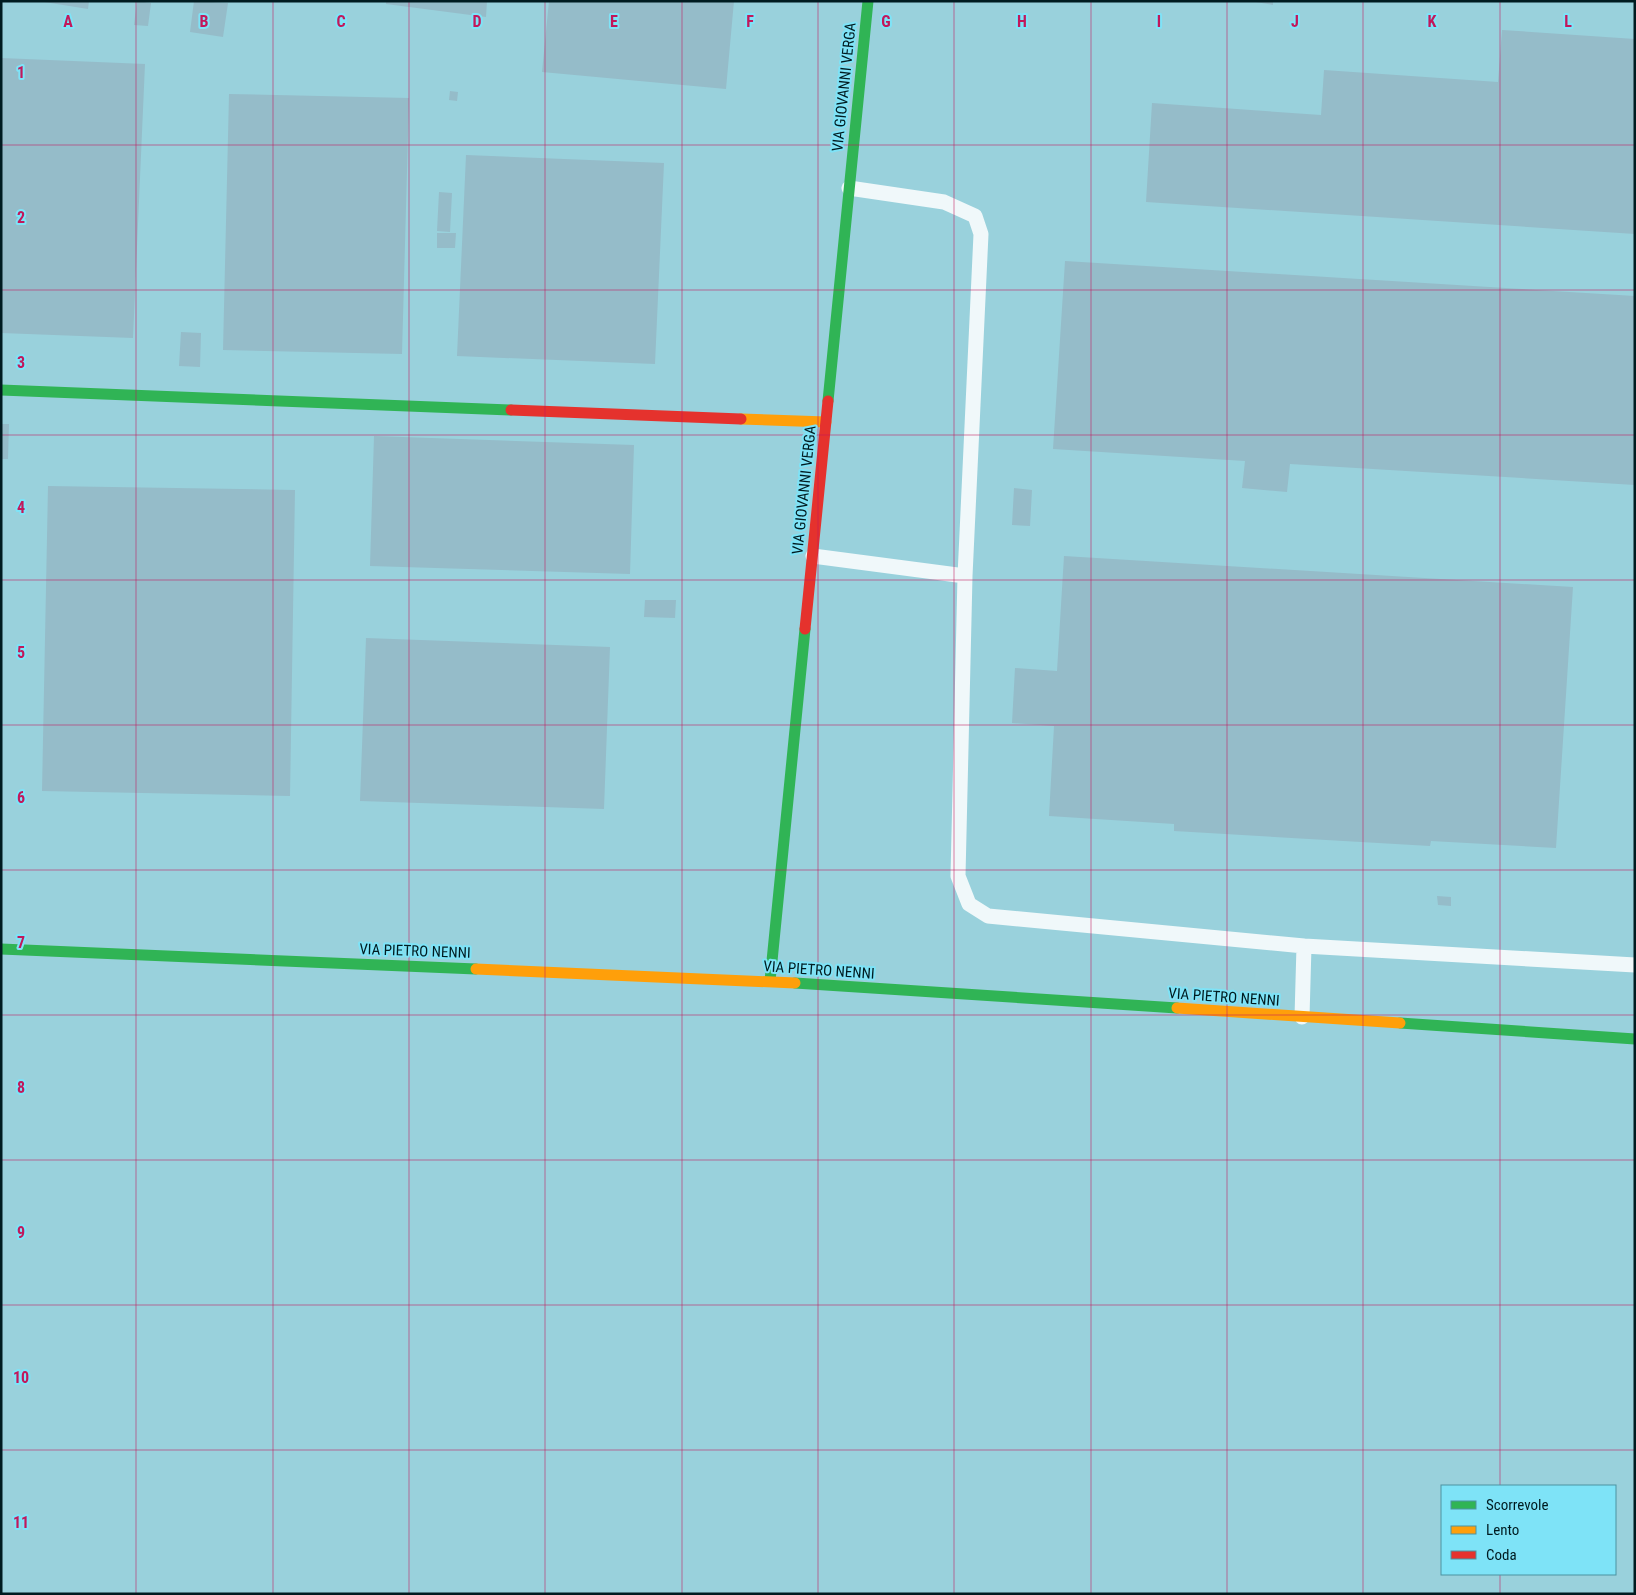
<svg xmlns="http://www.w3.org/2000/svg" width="1636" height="1595" viewBox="0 0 1636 1595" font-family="'Roboto Condensed',sans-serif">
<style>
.building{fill:#95bcc9}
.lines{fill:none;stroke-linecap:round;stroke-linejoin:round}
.lane{stroke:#f0f8fa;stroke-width:15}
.fast{stroke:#30b455;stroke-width:11}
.slow{stroke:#ff9f0a;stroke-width:11}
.jam{stroke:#e5322d;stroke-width:11}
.grid{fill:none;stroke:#c2185b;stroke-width:1;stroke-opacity:0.55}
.labels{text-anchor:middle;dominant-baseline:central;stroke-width:4;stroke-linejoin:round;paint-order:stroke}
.street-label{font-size:15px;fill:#001b20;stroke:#7ee3f7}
.grid-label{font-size:16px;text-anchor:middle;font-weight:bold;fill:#c2185b;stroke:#7ee3f7;stroke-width:4;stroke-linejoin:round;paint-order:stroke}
</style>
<rect width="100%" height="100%" fill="#99d1dc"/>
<path class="building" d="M38,1H89L88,9Z
M137,1L151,3L148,26L134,25Z
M194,1L228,3L223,37L190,32Z
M386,1H487L486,17L386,4Z
M549,1H734L726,89L542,72Z
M1250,1H1273V5Z
M1502,30L1635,39V234L1146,202L1152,103L1321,115L1324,70L1498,82Z
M1,58L145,64L133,338L1,333Z
M450,91L458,92L457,101L449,100Z
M229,94L409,98L402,354L223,350Z
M466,155L664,163L655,364L457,356Z
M439,192L452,193L450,232L437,231Z
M437,233H456L455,248H437Z
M1065,261L1635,296V485L1290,464L1287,492L1242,488L1245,461L1053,449Z
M181,332L201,333L200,367L179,366Z
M1,424H9L8,459H1Z
M374,436L634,445L630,574L370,566Z
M48,486L295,490L290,796L42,791Z
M1014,488L1032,490L1030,526L1012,525Z
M1064,556L1573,587L1556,848L1431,841L1430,846L1174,831V824L1049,816L1054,726L1012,723L1015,668L1057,671Z
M645,600H676L675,618L644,617Z
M366,638L610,647L604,809L360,801Z
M1437,896L1451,897V906L1438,905Z"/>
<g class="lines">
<path class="lane" d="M849,188L944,202L975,216L981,234L965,576
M813,556L965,576L958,876L969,904L988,916L1304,946
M1302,1017L1304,946L1635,965"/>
<path class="fast" d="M1,390L511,410
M828,401L868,1
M1,949L476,969
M770,981L805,629
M795,983L1177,1008
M1400,1023L1635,1039"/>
<path class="slow" d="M741,419L826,422
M476,969L795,983
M1177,1008L1400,1023"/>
<path class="jam" d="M511,410L741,419
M805,629L828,401"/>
</g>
<path class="grid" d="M136,1V1594M273,1V1594M409,1V1594M545,1V1594M682,1V1594M818,1V1594M954,1V1594M1091,1V1594M1227,1V1594M1363,1V1594M1500,1V1486M1,145H1635M1,290H1635M1,435H1635M1,580H1635M1,725H1635M1,870H1635M1,1015H1635M1,1160H1635M1,1305H1635M1,1450H1635M1500,1574V1594"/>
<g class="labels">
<g class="street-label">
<text transform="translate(844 87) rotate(-84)">VIA GIOVANNI VERGA</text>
<text transform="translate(804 490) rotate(-84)">VIA GIOVANNI VERGA</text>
<text transform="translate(415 951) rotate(2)">VIA PIETRO NENNI</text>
<text transform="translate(819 970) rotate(4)">VIA PIETRO NENNI</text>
<text transform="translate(1224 997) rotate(4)">VIA PIETRO NENNI</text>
</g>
</g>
<g class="grid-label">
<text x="68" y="27">A</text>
<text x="204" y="27">B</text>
<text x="341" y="27">C</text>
<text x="477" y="27">D</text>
<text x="614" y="27">E</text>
<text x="750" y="27">F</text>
<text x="886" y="27">G</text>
<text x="1022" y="27">H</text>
<text x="1159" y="27">I</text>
<text x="1295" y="27">J</text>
<text x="1432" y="27">K</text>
<text x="1568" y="27">L</text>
<text x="21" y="78">1</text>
<text x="21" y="223">2</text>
<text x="21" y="368">3</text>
<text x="21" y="513">4</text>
<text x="21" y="658">5</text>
<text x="21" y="803">6</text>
<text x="21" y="948">7</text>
<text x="21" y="1093">8</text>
<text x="21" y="1238">9</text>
<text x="21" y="1383">10</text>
<text x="21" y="1528">11</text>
</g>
<rect width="1636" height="1595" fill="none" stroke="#001b20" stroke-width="5"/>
<rect x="1441" y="1485" width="175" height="90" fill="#7ee3f7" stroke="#4c93a1"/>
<rect x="1451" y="1501" width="25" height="8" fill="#30b455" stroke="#4c93a1"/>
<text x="1486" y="1510" font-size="15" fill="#001b20">Scorrevole</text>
<rect x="1451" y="1526" width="25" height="8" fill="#ff9f0a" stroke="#4c93a1"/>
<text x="1486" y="1535" font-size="15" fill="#001b20">Lento</text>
<rect x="1451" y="1551" width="25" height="8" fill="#e5322d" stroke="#4c93a1"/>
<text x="1486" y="1560" font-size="15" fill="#001b20">Coda</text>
</svg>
